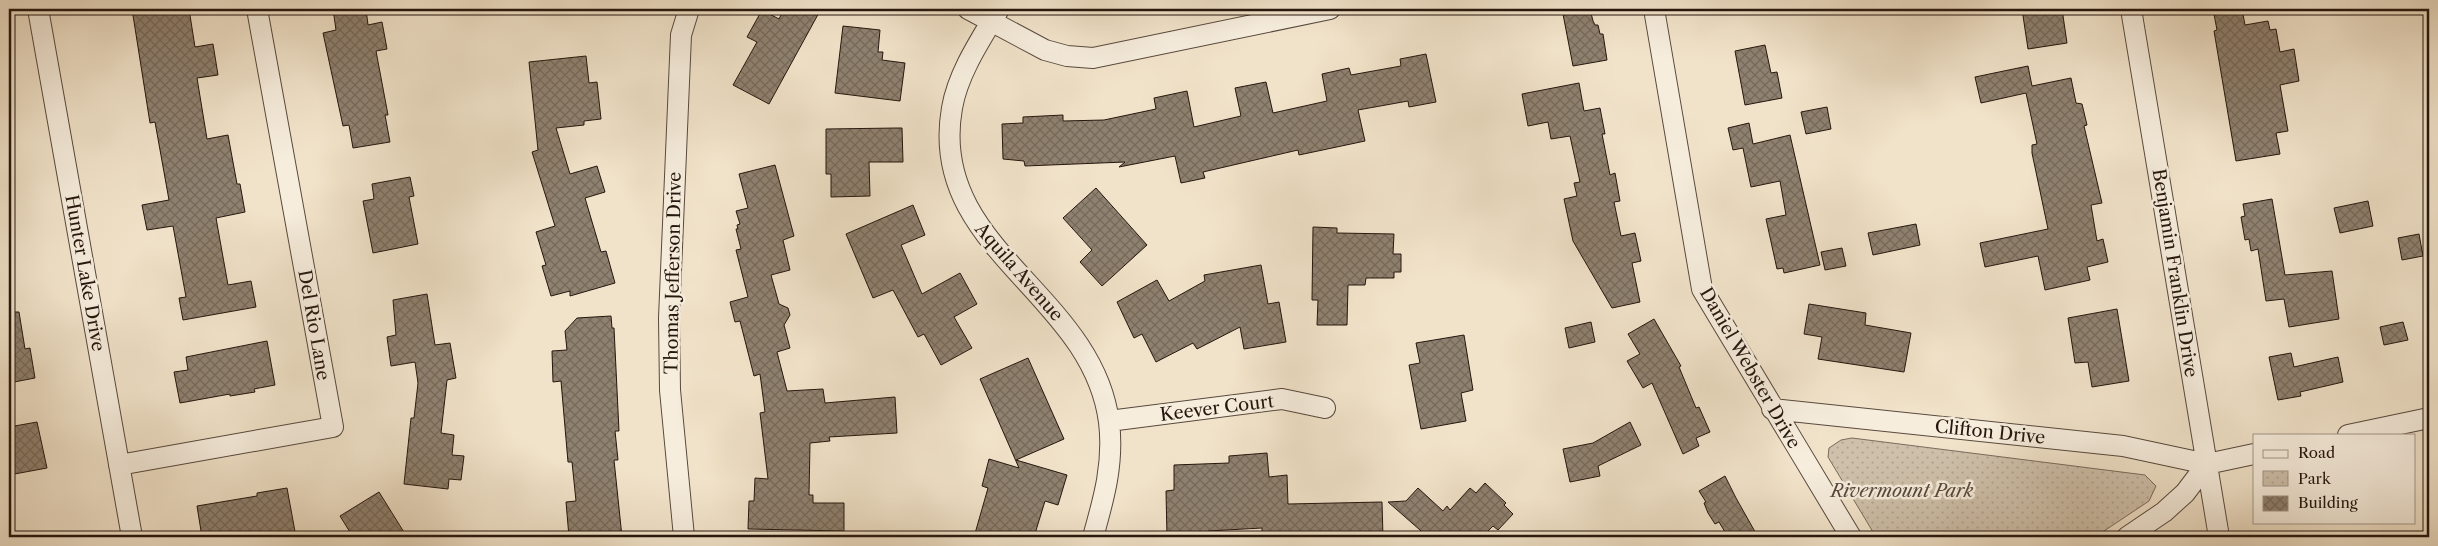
<svg xmlns="http://www.w3.org/2000/svg" width="2438" height="546" viewBox="0 0 2438 546" font-family="'Libre Caslon Text',serif">
<style>
.forest{fill:url(#forest-crowns);stroke:#7a6b5c}
.park{fill:url(#park-dots);stroke:#7a6b5c}
.building{fill:url(#building-cross-hatch);stroke:#25160e}
.lines{fill:none;stroke-linecap:round;stroke-linejoin:round}
.street-casing{stroke:#58493d;stroke-width:22}
.street{stroke:#f6eddd;stroke-width:20}
.labels{text-anchor:middle;dominant-baseline:central;stroke-width:5;stroke-linejoin:round;paint-order:stroke}
.street-label{font-size:18px;fill:#25160e;stroke:#f6eddd}
.park-label{font-size:18px;font-style:italic;fill:#58493d;stroke:#f6eddd}
</style>
<defs>
<pattern id="forest-crowns" width="20" height="18" patternUnits="userSpaceOnUse" patternTransform="scale(1.25)"><rect width="20" height="18" fill="#cec0aa"/><path d="M2 6a3 3 0 1 1 6 0M12 15a3 3 0 1 1 6 0" fill="none" stroke="#b1a491"/></pattern>
<pattern id="park-dots" width="8" height="8" patternUnits="userSpaceOnUse" patternTransform="scale(1.25)"><rect width="8" height="8" fill="#cec0aa"/><path d="M2 2h.1M6 6h.1" fill="none" stroke="#b1a491" stroke-width="1.8" stroke-linecap="round"/></pattern>
<pattern id="building-cross-hatch" width="8" height="8" patternUnits="userSpaceOnUse" patternTransform="scale(1.25)"><rect width="8" height="8" fill="#8f8170"/><path d="M0 0l8 8M0 8l8-8" fill="none" stroke="#75695a"/></pattern>
</defs>
<rect width="100%" height="100%" fill="#f1e3ca"/>
<filter id="stains"><feTurbulence type="fractalNoise" baseFrequency=".004" numOctaves="4"/><feColorMatrix values="0 0 0 0 .2 0 0 0 0 .09 0 0 0 0 .02 0 0 0 .5 -.17"/></filter>
<radialGradient id="worn" r=".72"><stop offset=".6" stop-color="#630" stop-opacity="0"/><stop offset="1" stop-color="#630" stop-opacity=".3"/></radialGradient>
<path class="forest" d="M950,534L963,537H896L897,536Z"/>
<path class="park" d="M1852,438L2145,475L2156,486L2149,501L2095,537H1876L1828,457L1829,448L1841,440Z"/>
<path class="building" d="M132,9H189L195,47L213,44L218,75L197,78L207,139L228,135L237,184H240L245,212L216,218L228,285L251,281L256,307L183,320L179,298L186,297L173,226L147,230L142,205L169,200L155,122L150,123Z
M333,9H366L368,25L382,22L387,49L376,51L388,115H385L390,142L353,148L349,125L343,126L323,33L336,30Z
M784,9H821L769,104L733,85L757,42L747,37L762,10L779,19Z
M1562,9H1590L1593,21L1595,25H1598L1600,34H1603L1607,60L1573,66Z
M2022,9H2062L2067,43L2028,49Z
M2213,9H2242L2245,25L2268,21L2270,30L2276,29L2280,52L2294,49L2299,81L2280,85L2288,131L2276,133L2280,154L2236,161L2214,31L2217,30Z
M843,26L880,30L878,52H883L882,60L905,63L900,101L835,93Z
M1765,45L1771,73L1777,72L1782,98L1745,105L1735,51Z
M1426,54L1436,102L1409,107L1408,101L1358,110L1365,141L1299,155L1298,150L1203,172L1205,178L1181,183L1175,156L1119,167L1125,162L1025,166L1024,161L1003,159L1002,124L1023,123V117L1063,115V121L1104,120L1156,109L1154,98L1187,91L1194,127L1241,116L1235,88L1266,82L1273,113L1327,101L1322,74L1349,68L1351,75L1401,66L1400,59Z
M586,56L589,83L597,82L601,119L584,121V125L556,128L570,174L597,166L605,192L585,198L601,252L606,251L615,283L570,296V291L551,296L542,266L546,265L536,232L555,226L532,152L538,150L529,62Z
M2028,66L2032,86L2071,78L2076,103L2082,104L2087,125L2084,126L2102,203L2091,205L2097,241L2103,239L2108,262L2087,267L2090,280L2045,290L2038,256L1985,267L1980,243L2048,229L2032,153V145L2037,144L2026,93L1981,103L1975,77Z
M1579,83L1584,111L1600,108L1605,134H1602L1610,175L1615,173L1620,201L1614,202L1621,236L1635,233L1641,261L1632,263L1640,302L1612,308L1573,241L1564,199L1577,196L1574,183L1580,182L1570,136L1551,139L1548,122L1528,126L1522,94Z
M1827,107L1831,129L1806,134L1801,112Z
M1749,123L1753,144L1790,135L1820,265L1784,273L1783,268L1777,269L1766,219L1786,215L1780,181L1751,187L1743,148L1733,150L1728,128Z
M897,128H902L903,162H869L870,196L831,197V174H826V129Z
M775,165L794,236L783,240L790,270L771,275L779,304L788,308L790,315L784,325L790,348L777,352L787,391L823,389L825,403L895,397L897,433L829,437L830,441L810,443L809,495H813V503H844V531L748,529L749,501H754L755,478L768,479L760,413L765,412L760,374L754,376L740,321L735,322L730,302L748,297L736,250L741,249L736,229H738L737,225L740,224L736,211L748,208L739,174Z
M410,177L414,196L409,197L418,244L373,253L363,201L374,199L372,184Z
M1096,188L1147,245L1102,286L1080,262L1092,250L1063,218Z
M2272,199L2285,275L2332,271L2339,319L2289,327L2284,299L2266,301L2258,249L2251,251L2249,239L2245,240L2241,217L2245,216L2243,204Z
M2368,201L2373,226L2340,233L2334,208Z
M913,205L925,235L901,245L922,294L960,273L977,304L954,317L972,348L941,365L924,334L918,337L893,290L873,298L846,234Z
M1916,224L1920,245L1873,255L1868,233Z
M1313,227L1337,228V233L1394,234L1393,254H1401V272H1394V278H1366L1365,285H1348L1347,325H1317L1318,300H1312Z
M2419,234L2423,256L2402,260L2398,238Z
M1842,248L1846,266L1825,270L1821,252Z
M1261,265L1268,304L1279,302L1286,342L1244,349L1240,327L1197,349L1193,343L1156,362L1142,334L1134,338L1117,302L1157,280L1169,301L1205,281L1204,275Z
M427,294L435,345L450,343L456,378L447,380L441,433L454,435L452,455L464,456L461,480L449,479L448,489L404,484L411,418H414L418,383L415,362L391,366L387,337L396,335L393,300Z
M1809,304L1866,313L1865,325L1911,333L1904,372L1818,359L1822,337L1804,334Z
M2117,309L2129,381L2092,387L2088,362L2075,363L2068,318Z
M9,312H19L25,349L30,348L35,378L9,383Z
M611,316L612,328H614L619,431H615L618,460H614L622,537H569L566,502L576,501L572,462H568L561,381L553,382L552,351L567,350L565,331L577,318Z
M1654,319L1681,366L1679,367L1696,408L1699,407L1710,432L1696,438L1699,446L1683,454L1652,383L1643,388L1627,361L1640,354L1628,334Z
M1591,322L1595,342L1569,348L1565,328Z
M2403,322L2408,340L2384,345L2380,327Z
M1464,335L1473,390L1461,393L1466,421L1421,429L1409,365L1420,363L1416,343Z
M267,341L275,385L254,389L255,392L230,396V394L180,403L174,372L188,370L186,357Z
M2291,353L2294,367L2338,357L2343,382L2300,392L2301,396L2278,400L2269,357Z
M1028,358L1064,439L1016,460L1067,475L1058,505L1045,501L1034,537H974L988,488L982,486L989,459L1019,468L980,379Z
M37,422L47,468L9,475V427Z
M1630,422L1641,445L1598,466L1600,476L1570,482L1563,449L1593,443Z
M1267,453L1269,477L1287,475L1288,504L1382,502L1383,537H1262V528L1208,531V537H1167L1166,491L1174,490V465L1229,463V456Z
M1725,476L1736,498L1758,537H1728L1719,522L1715,524L1708,513L1704,503L1706,502L1699,491Z
M1485,483L1506,503L1504,505L1513,514L1498,530L1493,526L1482,537H1428L1388,502L1406,501L1418,488L1443,511L1447,506L1450,510L1470,488L1476,493Z
M287,488L296,537H202L197,506L257,496V493Z
M379,492L407,537H353L340,516Z"/>
<g class="lines">
<defs>
<path id="street" d="M38,9L132,537
M968,9L1045,50L1067,56L1093,58L1330,9
M999,9C981,39 958,73 952,108C927,249 1092,292 1109,422C1114,463 1104,498 1093,537
M1654,9L1702,289L1851,537
M2131,9L2219,537
M1772,409L2123,446L2207,464
M1109,421L1282,399L1325,408
M2348,435L2429,418
M119,465L333,427L257,9
M684,537L670,390L669,318L681,35L689,9
M2127,537L2164,512L2185,493L2207,464L2254,454"/>
</defs>
<use href="#street" class="street-casing"/>
<use href="#street" class="street"/>
</g>
<g class="labels">
<g class="street-label">
<text transform="translate(1019 272) rotate(49)">Aquila Avenue</text>
<text transform="translate(85 273) rotate(80)">Hunter Lake Drive</text>
<text transform="translate(673 273) rotate(-89)">Thomas Jefferson Drive</text>
<text transform="translate(2175 273) rotate(81)">Benjamin Franklin Drive</text>
<text transform="translate(314 325) rotate(80)">Del Rio Lane</text>
<text transform="translate(1750 368) rotate(60)">Daniel Webster Drive</text>
<text transform="translate(1217 408) rotate(-7)">Keever Court</text>
<text transform="translate(1990 432) rotate(6)">Clifton Drive</text>
</g>
<g class="park-label">
<text x="1902" y="491">Rivermount Park</text>
</g>
</g>
<rect width="2438" height="546" fill="none" stroke="#f1e3ca" stroke-width="30"/>
<rect x="10" y="10" width="2418" height="526" fill="none" stroke="#25160e" stroke-width="2.5"/>
<rect x="15" y="15" width="2408" height="516" fill="none" stroke="#25160e"/>
<rect x="2253" y="434" width="162" height="90" fill="#f6eddd" stroke="#a2978a"/>
<rect x="2263" y="450" width="25" height="8" fill="#f6eddd" stroke="#a2978a"/>
<text x="2298" y="458" font-size="15" fill="#25160e">Road</text>
<rect x="2263" y="471" width="25" height="15" fill="url(#park-dots)" stroke="#a2978a"/>
<text x="2298" y="484" font-size="15" fill="#25160e">Park</text>
<rect x="2263" y="496" width="25" height="15" fill="url(#building-cross-hatch)" stroke="#a2978a"/>
<text x="2298" y="508" font-size="15" fill="#25160e">Building</text>
<rect width="100%" height="100%" filter="url(#stains)"/>
<rect width="100%" height="100%" fill="url(#worn)"/>
</svg>
